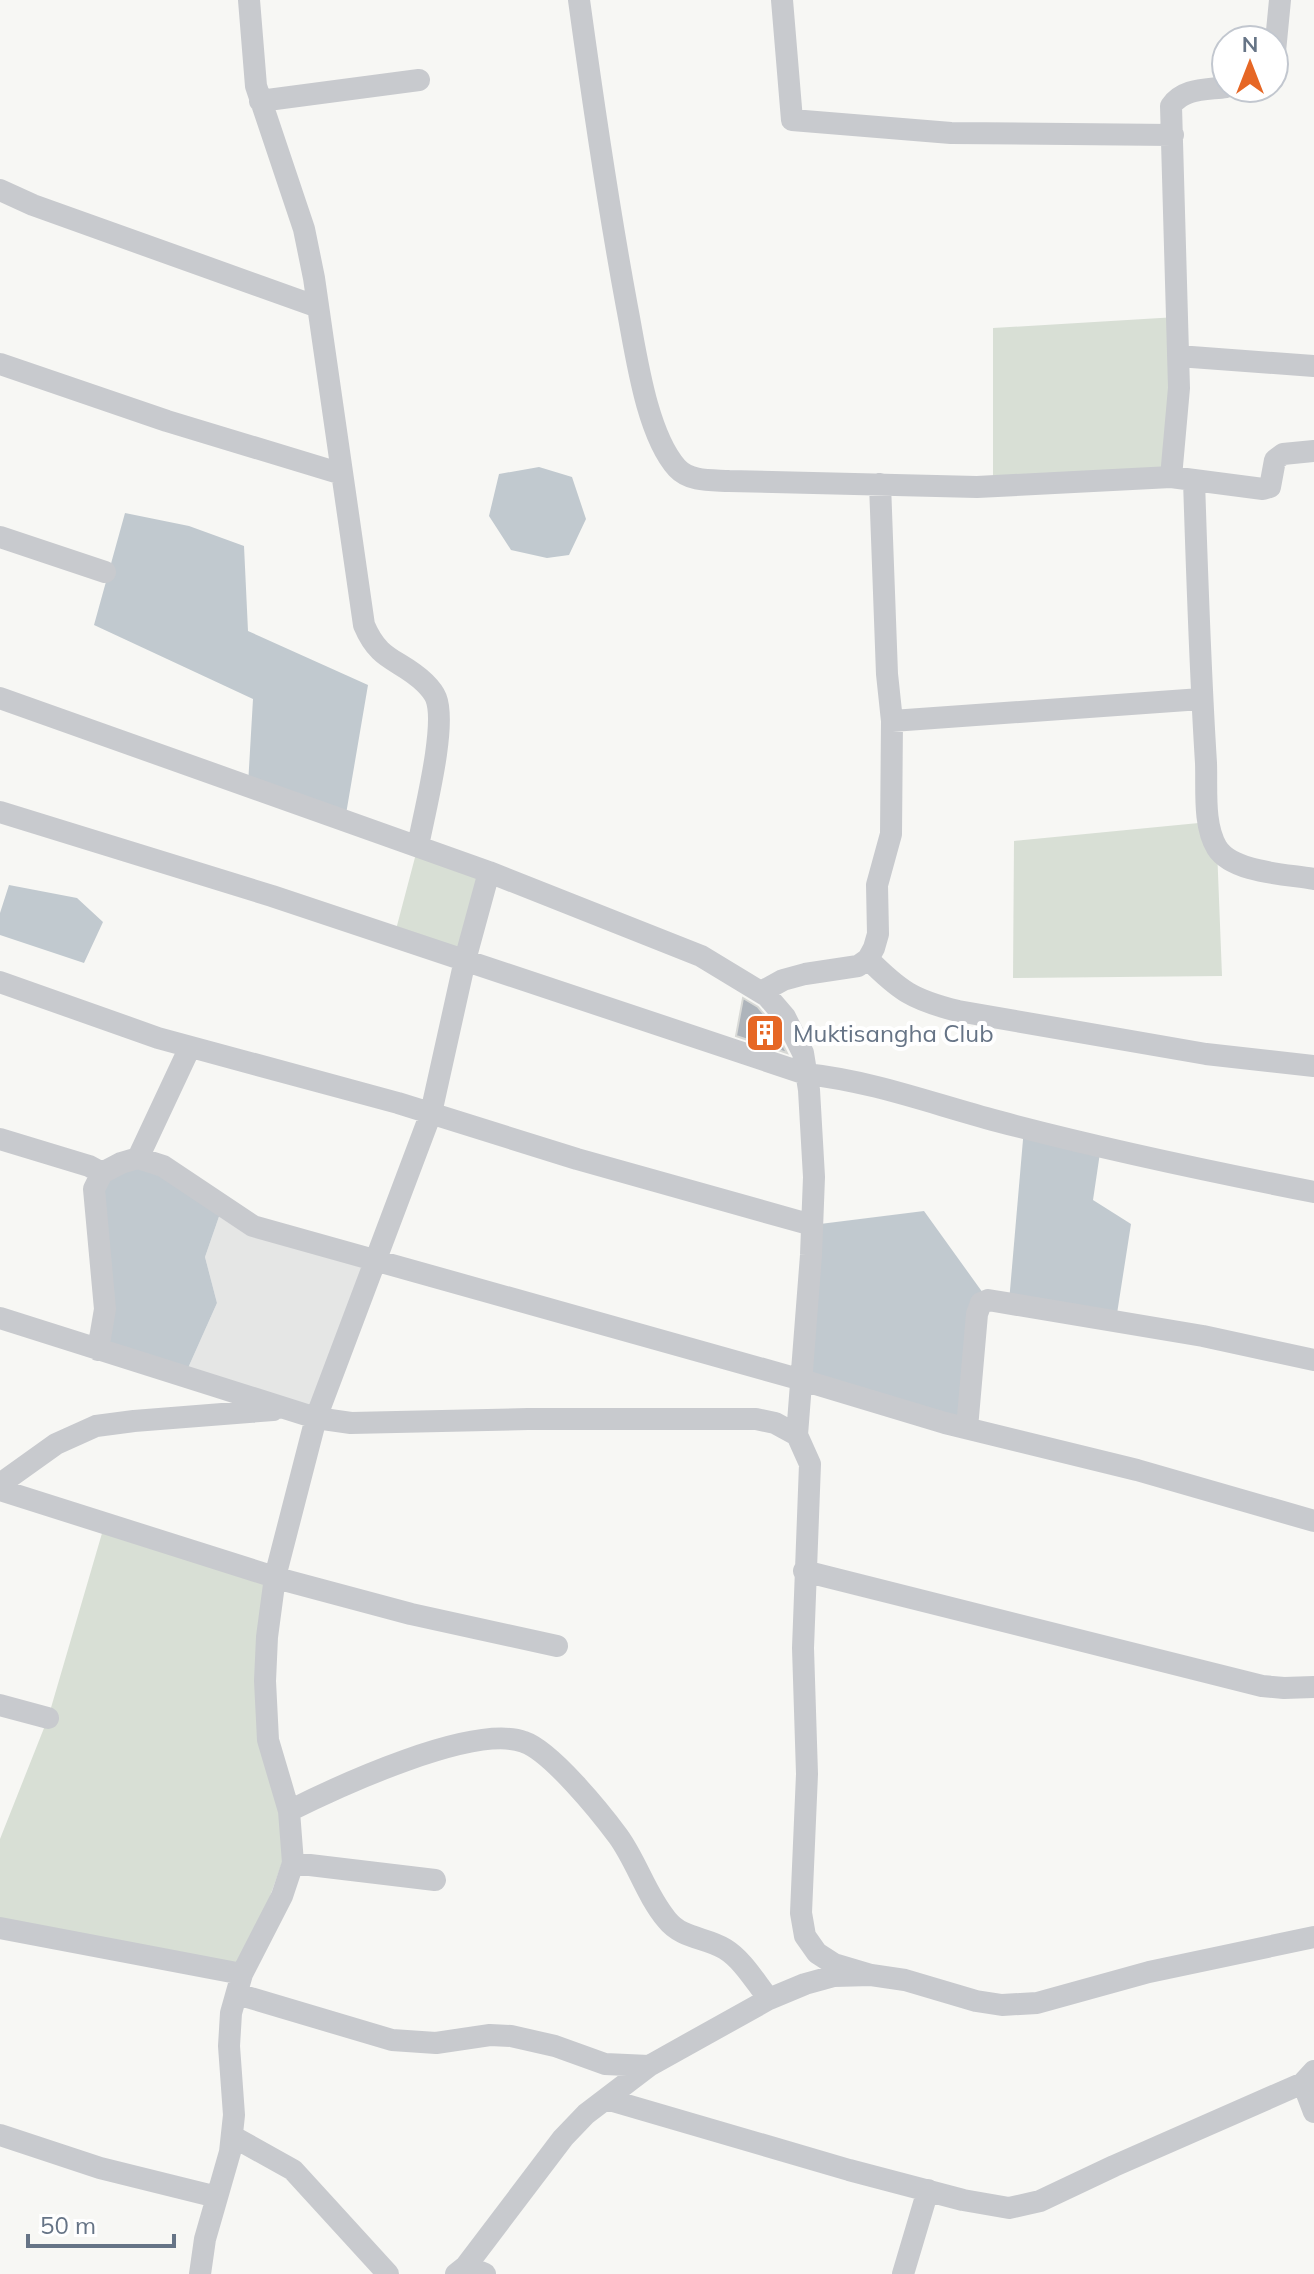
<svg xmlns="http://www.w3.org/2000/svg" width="1314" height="2274" viewBox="0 0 1314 2274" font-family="Mulish,sans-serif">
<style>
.built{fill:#e5e6e5}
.green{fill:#d8dfd5}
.water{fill:#c1c9cf}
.building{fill:#aeb4bb;stroke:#d8d9d6;stroke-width:2}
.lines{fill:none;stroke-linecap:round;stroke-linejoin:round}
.minor{stroke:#c8cace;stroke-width:22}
.labels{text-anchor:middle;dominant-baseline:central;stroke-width:8;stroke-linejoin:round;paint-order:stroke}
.poi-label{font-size:24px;fill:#667486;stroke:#fff;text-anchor:start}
</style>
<rect width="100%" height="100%" fill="#f7f7f4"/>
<path class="built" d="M223,1205L374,1260L316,1418L184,1377L217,1303L205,1257Z"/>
<path class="green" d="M1177,317L1171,477L993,486V328Z
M1209,822L1217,848L1222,976L1013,978L1014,841Z
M418,846L489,872L465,960L394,937Z
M105,1523L275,1577L265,1681L292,1835L242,1974L0,1928V1839L48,1718Z"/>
<path class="water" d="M539,467L572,477L586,519L569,555L547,558L511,550L489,516L499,474Z
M125,513L189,526L244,546L248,631L368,685L345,820L248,785L253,699L94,625Z
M9,885L77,898L103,922L84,963L0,935V913Z
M1024,1128L1101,1146L1093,1200L1131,1224L1116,1320L1009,1302Z
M138,1158L223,1205L205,1257L217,1303L184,1377L98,1350L102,1173Z
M924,1211L988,1300L967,1428L802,1380L812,1225Z"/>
<path class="building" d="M743,998L758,1007L773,1025L787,1053L736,1036Z"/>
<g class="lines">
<path class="minor" d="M249,0L256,86L304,229L314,278L364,625C380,663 399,658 425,683C429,687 434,693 436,698C447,726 424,814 418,846
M579,0C593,102 608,205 627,307C636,353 646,433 677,468C690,482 711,480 729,481L977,487L1171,477L1263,489L1270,487L1275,460L1283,454L1314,451
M782,0L792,120L951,133L1173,135
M1274,62L1280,0
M260,101L419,80
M0,190L33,205L318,307
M1178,356L1314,366
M0,364L167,421L342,474
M1171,477L1179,388L1171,106C1183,88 1206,90 1226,87
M1194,480C1197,575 1200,669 1206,763C1207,789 1203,825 1217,848C1233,873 1287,874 1314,879
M0,537L105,572
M0,698L489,872L701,956L767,996L785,1017L803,1053L809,1090L814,1177L811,1255L797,1435
M892,721L1201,699
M0,812L272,896L806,1074C872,1081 933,1104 997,1121C1102,1149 1207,1171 1314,1192
M868,959C900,991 913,1000 958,1011L1206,1054L1314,1066
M0,982L158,1038L398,1103L577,1159L812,1225
M761,992L783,980L805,974L858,966L868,959L874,948L878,934L877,885L891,834L892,721L887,674L880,484
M0,1139L89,1166L102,1173
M138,1158L190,1047
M0,1318L316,1418L351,1423L528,1419H756L775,1423L797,1435L810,1464L803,1648L807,1774L801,1913L805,1936L817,1953L834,1964L871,1975
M98,1350L105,1309L94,1189L102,1173L121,1163L138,1158L163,1166L253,1226L802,1380L945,1423L1137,1470L1314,1521
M967,1428L977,1314L981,1303L988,1300L1203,1336L1314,1360
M0,1484L56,1444L96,1426L134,1421L273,1410
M0,1490L284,1580L411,1614L557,1646
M804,1571L1262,1686L1284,1688L1314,1687
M0,1705L48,1718
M289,1811C337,1787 474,1723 524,1742C551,1751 601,1813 618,1836C637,1862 646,1895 667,1920C682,1939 706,1937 725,1949C743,1960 756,1983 769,1999
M293,1863L435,1880
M0,1928L242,1974
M237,1994L392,2040L436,2043L490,2035L511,2036L555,2046L605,2064L649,2066
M1303,2083L1314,2112
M606,2099L849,2170L963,2200L1009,2208L1040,2201L1114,2166L1303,2083L1314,2071
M0,2135L100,2168L217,2197
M232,2136L293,2170L388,2274
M466,2266L485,2274
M200,2274L205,2239L230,2152L234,2115L229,2046L231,2013L242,1974L282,1896L293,1863L289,1811L268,1740L265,1681L267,1637L275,1577L316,1418L431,1113L465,960L489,872
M456,2274L466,2266L563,2138L586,2114L649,2066L769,1999L805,1984L834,1976L871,1975L905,1980L976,2001L1002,2005L1037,2003L1149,1972L1314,1937
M903,2274L928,2190"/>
</g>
<defs>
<symbol id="building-square" viewBox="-11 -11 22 22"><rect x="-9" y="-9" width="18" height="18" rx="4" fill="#e66725" stroke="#fff"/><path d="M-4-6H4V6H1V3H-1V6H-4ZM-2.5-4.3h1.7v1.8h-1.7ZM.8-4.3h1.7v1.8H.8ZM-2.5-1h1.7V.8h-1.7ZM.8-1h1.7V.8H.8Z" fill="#fff"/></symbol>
</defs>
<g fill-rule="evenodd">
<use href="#building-square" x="743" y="1011" width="44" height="44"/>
</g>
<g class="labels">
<g class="poi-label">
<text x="793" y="1033">Muktisangha Club</text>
</g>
</g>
<g transform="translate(1250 64)"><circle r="38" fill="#ffffff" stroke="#c2c7cf" stroke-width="2"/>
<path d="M0-6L14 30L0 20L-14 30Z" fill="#e66725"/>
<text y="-12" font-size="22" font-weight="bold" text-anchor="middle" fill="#667486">N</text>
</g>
<path d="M28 2234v12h146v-12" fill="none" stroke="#667486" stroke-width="4"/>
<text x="40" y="2234" font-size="24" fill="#667486" stroke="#ffffff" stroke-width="6" paint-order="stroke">50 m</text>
</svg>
